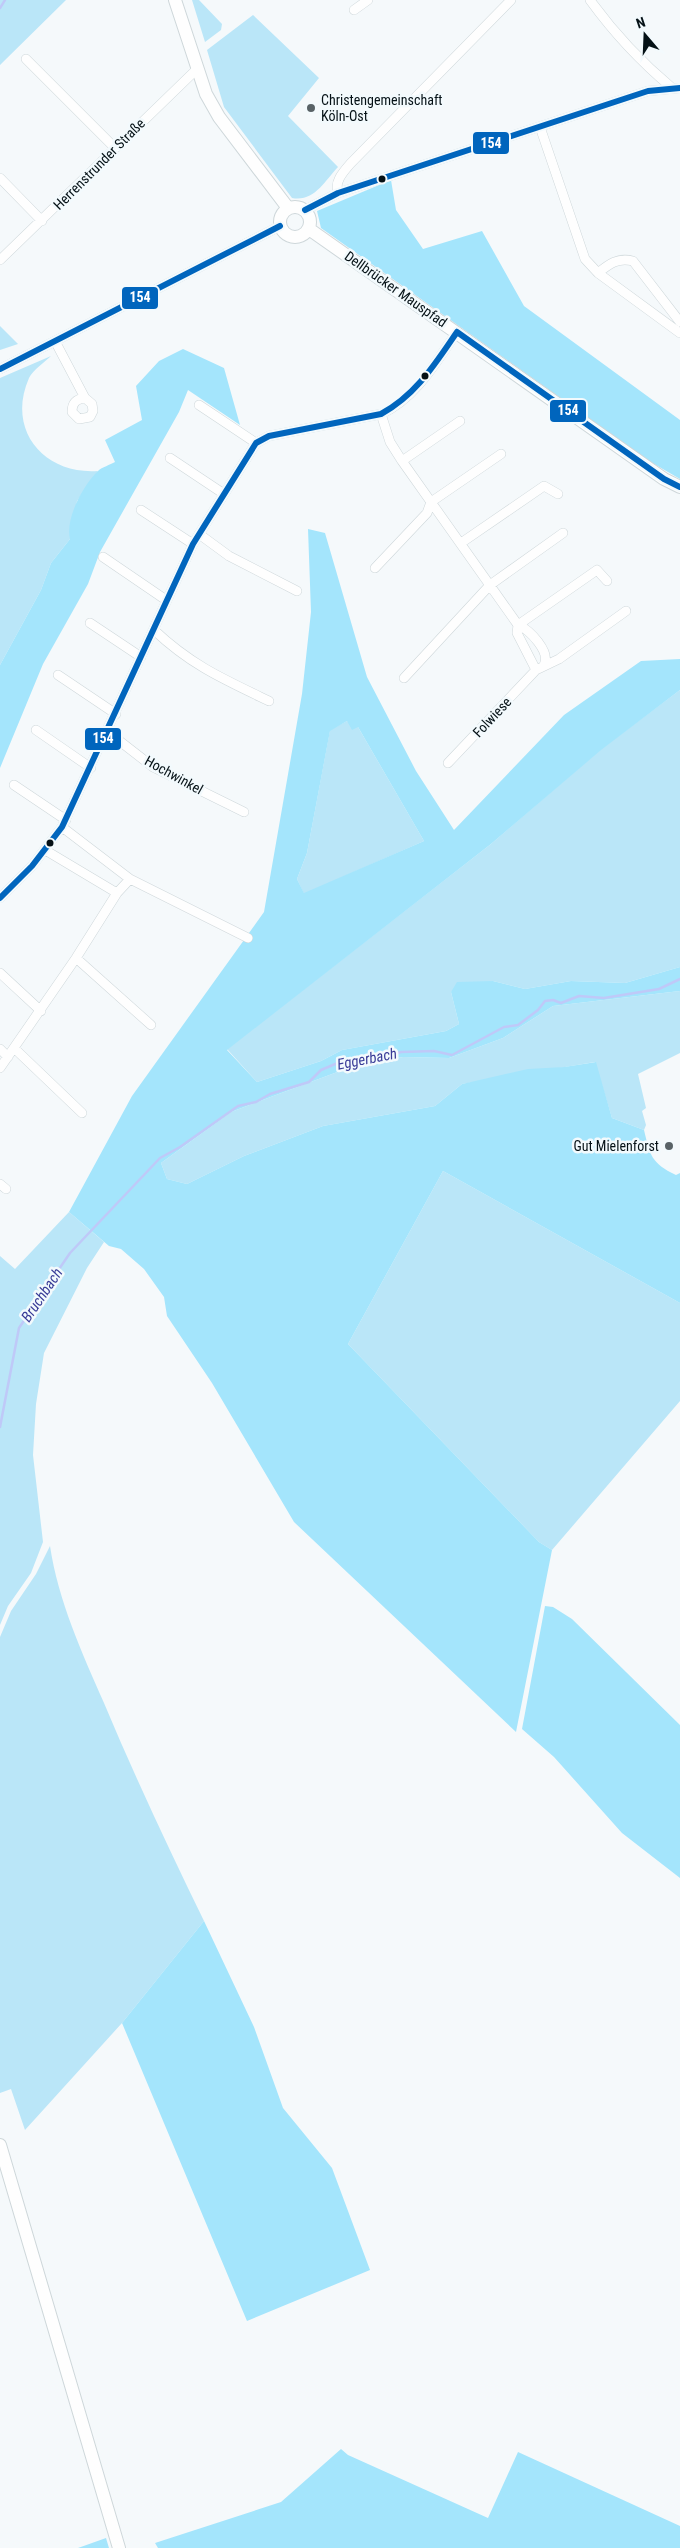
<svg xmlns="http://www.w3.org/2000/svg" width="680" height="2548" viewBox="0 0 680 2548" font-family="'Roboto Condensed',sans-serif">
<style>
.green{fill:#bae6f8}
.forest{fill:#a4e5fc;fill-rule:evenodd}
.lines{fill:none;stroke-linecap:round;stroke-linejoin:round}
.stream{stroke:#bfc9f8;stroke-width:2.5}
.street-casing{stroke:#ced7da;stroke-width:10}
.secondary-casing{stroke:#ced7da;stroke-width:14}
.street{stroke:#fefefe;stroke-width:9}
.secondary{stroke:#fefefe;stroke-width:12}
.bus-1-casing{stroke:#f3fafd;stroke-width:10}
.bus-1{stroke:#0065bd;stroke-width:6}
.poi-dot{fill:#596266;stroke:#f3fafd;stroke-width:2}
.bus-dot{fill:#051116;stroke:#f3fafd;stroke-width:2}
.labels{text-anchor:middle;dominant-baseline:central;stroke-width:5;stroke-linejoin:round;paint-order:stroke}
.poi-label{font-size:14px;fill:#051116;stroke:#f3fafd;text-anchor:start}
.street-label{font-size:14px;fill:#051116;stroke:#f3fafd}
.water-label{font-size:15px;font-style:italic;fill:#383b97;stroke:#f3fafd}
.line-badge{stroke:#f3fafd;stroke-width:2}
.badge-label{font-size:14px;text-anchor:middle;font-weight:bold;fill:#fff}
</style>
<rect width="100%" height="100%" fill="#f5f9fb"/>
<path class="green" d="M0,0H66L0,65Z
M192,0H199L222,24L221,30L205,42Z
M253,15L319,78L288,116L338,167C324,182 314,202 292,198L224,107L207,50Z
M0,326L18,344L0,350Z
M51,356C45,362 33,370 29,378C6,430 44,475 98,471L77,501L70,539L51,563L41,590L0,665V378Z
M680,690V967L625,983L571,981L525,989L493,981L451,992L459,1024L446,1031L342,1050L321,1061L257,1082L227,1049L491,844L601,749Z
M347,721L358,727L424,841L304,894L297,879L307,853L330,730Z
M680,991V1053L638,1074L646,1108L642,1111L646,1125L644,1130L612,1118L595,1062L462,1084L435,1106L323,1126L244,1156L187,1184L167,1179L161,1163L231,1112L356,1065L403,1057L449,1058L503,1038L553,1006Z
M443,1171L680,1303V1401L552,1550L539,1542L348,1344Z
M69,1212L104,1242L87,1268L44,1353L36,1404L33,1455L43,1542L31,1573L8,1606L0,1625V1256L15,1269Z
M50,1546C58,1600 82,1653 104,1703C135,1777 169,1849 204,1921L122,2023L25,2130L11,2089L0,2093V1637L11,1611L36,1574Z"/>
<path class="forest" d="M391,180L396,210L423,249L482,231L524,306L680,420V479L649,461L321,228L317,211Z
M183,349L224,368L240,425L188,390L179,412L100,552L88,584L43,664L0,768V665L41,590L51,563L70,539C65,519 83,485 98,471C102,467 110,465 115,462L105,440L142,420L136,386L159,361Z
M308,529L325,533L367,677L416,771L454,830L564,715L641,661L680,659V690L601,750L491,844L227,1050L257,1082L321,1061L342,1050L446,1031L459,1024L451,992L457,982L493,981L525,989L571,981L625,983L680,967V991L553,1006L503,1038L449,1058L403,1057L356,1065L231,1112L161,1163L167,1179L187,1184L244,1156L323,1126L435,1106L462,1084L528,1069L564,1067L596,1062L612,1118L644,1130C650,1155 651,1163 676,1175L680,1173V1303L443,1171L348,1344L539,1542L552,1550L516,1732L294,1522L212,1383L167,1316L164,1297L144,1269L121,1249L109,1246L69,1212L132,1096L264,912L302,694L311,612ZM347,721L352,730L358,727L424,841L304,893L297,879L307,853L330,731Z
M545,1606L553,1607L572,1619L680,1725V1878L622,1833L554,1757L522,1729Z
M204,1921L254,2027L283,2108L332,2168L370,2270L247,2321L122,2023Z
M341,2449L348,2455L488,2518L518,2452L680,2526V2548H158L155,2543L281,2502Z
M106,2538L109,2548H78Z"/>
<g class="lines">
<path class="stream" d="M0,8L5,0
M0,1427L19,1328L70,1253L160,1158L180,1147L238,1106L256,1102L270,1094L309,1082L321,1070L340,1062H356L370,1056L382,1058L401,1052L434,1051L452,1055L504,1027L518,1025L538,1010L545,1001L553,1000L561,1003L579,996L604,998L659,989L680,979"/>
<defs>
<path id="street" d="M590,0C614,33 640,61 671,87
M354,10L368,0
M26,59L115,148
M540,127L585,259L598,273L680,333
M0,178L42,221
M338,193C334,182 343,172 350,164L511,0
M305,210L338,193L648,91L680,88
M0,260L198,68
M598,273C609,264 618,257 633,261L680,322
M56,343L85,398L92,404L93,411L90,417L79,419L72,412C72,403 76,399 85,398
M0,369L280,226
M199,405L256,443
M381,414L390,442L402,461L518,625C530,630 551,652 544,665
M170,458L224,494
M402,461L460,421
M141,510L193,544
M199,534L229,556L297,591
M461,543L544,486L558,494
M103,557L166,600
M375,568L427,513L431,502L501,454
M90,623L141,657
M518,625L597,570L607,581
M518,625L517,633L536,670
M154,630C191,665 223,679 269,701
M58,675L116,714
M404,678L490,585L563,533
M36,730L91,768
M108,732L153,767L244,812
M448,763L536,670L559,659L626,611
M14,785L66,820
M62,827L130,879L248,938
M45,850L117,893
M0,898L32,866L62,827L193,544L256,443L269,436L381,414C415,399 436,362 457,332
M76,958L151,1025
M0,973L41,1011
M14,1048L82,1113
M0,1049L8,1057
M0,1068L76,958L117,893L130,879
M0,1184L6,1189"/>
<path id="secondary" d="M175,0L206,94L219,117L288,208
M280 222a15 15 0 1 1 30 0a15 15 0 1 1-30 0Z
M309,229L664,479L680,487
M0,2145L119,2548"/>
</defs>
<use href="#street" class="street-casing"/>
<use href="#secondary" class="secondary-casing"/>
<use href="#street" class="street"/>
<use href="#secondary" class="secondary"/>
<defs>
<path id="bus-1" d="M305,210L338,193L648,91L680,88
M457,332L664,479L680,487
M0,369L280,226
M0,898L32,866L62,827L193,544L256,443L269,436L381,414C416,395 435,364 457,332"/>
</defs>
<use href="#bus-1" class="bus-1-casing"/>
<use href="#bus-1" class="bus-1"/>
</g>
<g class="poi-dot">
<circle cx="311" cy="108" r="5"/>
<circle cx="669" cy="1146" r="5"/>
</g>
<g class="bus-dot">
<circle cx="382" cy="179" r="4.5"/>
<circle cx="425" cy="376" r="4.5"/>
<circle cx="50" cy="843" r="4.5"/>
</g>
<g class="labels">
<g class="poi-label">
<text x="321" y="100">Christengemeinschaft<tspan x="321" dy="16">Köln-Ost</tspan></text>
<text x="659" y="1146" text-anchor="end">Gut Mielenforst</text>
</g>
<g class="street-label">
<text transform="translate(99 164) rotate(-45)">Herrenstrunder Straße</text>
<text transform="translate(396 289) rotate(35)">Dellbrücker Mauspfad</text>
<text transform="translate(492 717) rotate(-47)">Folwiese</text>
<text transform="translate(174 775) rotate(29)">Hochwinkel</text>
</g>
<g class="water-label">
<text transform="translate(367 1059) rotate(-11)">Eggerbach</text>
<text transform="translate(42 1295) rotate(-56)">Bruchbach</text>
</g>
</g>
<g class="line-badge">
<rect x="472" y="131" width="38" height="24" rx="5" fill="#0065bd"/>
<rect x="121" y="286" width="38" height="24" rx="5" fill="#0065bd"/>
<rect x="549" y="399" width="38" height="24" rx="5" fill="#0065bd"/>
<rect x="84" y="727" width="38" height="24" rx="5" fill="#0065bd"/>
</g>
<g class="badge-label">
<text x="491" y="148">154</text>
<text x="140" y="302">154</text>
<text x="568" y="415">154</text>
<text x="103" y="743">154</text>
</g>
<g transform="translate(645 35) rotate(341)" stroke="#f3fafd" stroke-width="4" paint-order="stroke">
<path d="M0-4L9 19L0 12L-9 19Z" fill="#051116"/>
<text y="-8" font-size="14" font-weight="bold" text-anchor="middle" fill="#051116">N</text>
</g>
</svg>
